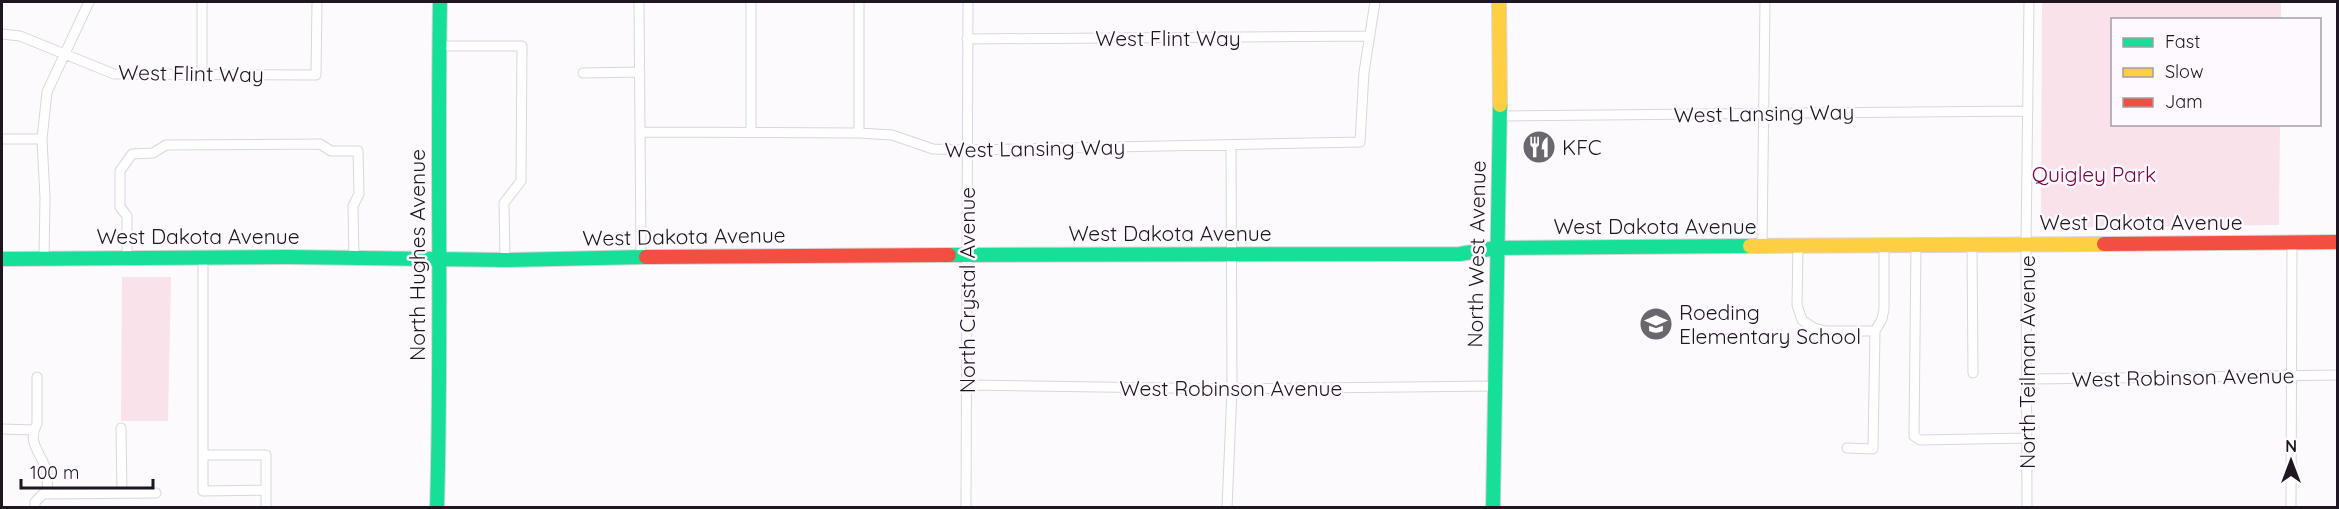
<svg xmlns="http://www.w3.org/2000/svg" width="2339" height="509" viewBox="0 0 2339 509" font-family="Quicksand,sans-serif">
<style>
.green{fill:#fae2eb}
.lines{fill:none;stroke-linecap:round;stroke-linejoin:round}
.street-casing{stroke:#dad5dc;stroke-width:11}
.fast-casing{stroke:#dad5dc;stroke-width:16}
.slow-casing{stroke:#dad5dc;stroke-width:16}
.jam-casing{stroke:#dad5dc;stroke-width:16}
.street{stroke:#fffeff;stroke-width:9}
.fast{stroke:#16e098;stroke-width:14}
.slow{stroke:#ffcf43;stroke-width:14}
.jam{stroke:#f24e42;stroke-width:14}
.labels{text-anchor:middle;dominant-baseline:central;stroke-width:5;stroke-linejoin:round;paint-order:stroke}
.street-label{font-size:21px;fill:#1e1620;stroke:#fef9ff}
.poi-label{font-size:21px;fill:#1e1620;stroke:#fef9ff;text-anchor:start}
.park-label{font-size:21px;fill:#760542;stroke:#fef9ff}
</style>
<rect width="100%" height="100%" fill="#fdfafe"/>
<path class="green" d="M2042,2H2281V19L2112,20V124L2280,125L2279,225L2041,228Z
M122,277H171L168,421H121Z"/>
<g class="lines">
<defs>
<path id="street" d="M202,2V75
M639,2L641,256
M751,2V132
M2,34L20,36L114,74L316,75L317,2
M967,39L1369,36
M440,46H522L521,181L504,203L505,260
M583,73L640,72
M1500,116L2028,111
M641,132L859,133L892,135L933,149L968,150L1360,142L1364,72L1375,2
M859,133V2
M2,139H42
M1916,244L1914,436L1920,440L2027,438
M1798,245L1797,305L1802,320L1814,328L1826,331H1875
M1972,245L1973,373
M1762,246L1765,2
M44,258L45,198L42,139L47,92L89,2
M127,258V216L120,207V171L132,154L153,153L166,145L320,144L331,151H358L359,194L353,206L354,258
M203,258V455H266V508
M37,377V424C25,444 45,456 47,474C48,480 47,487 47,494
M2028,379L2338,375
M967,385L1232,389L1494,386
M121,428L122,493
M2,429L33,430
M1847,448L1873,449L1875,331L1882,319L1884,309V245
M203,455V491L266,490
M35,508V502L43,494L156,493
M966,508L968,2
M1227,508L1232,389L1231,145
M2027,508L2026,244L2029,2
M2291,508L2292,242"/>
<path id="fast" d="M949,255L1460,254L1496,248L1750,246
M2,259L287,257L505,260L646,257
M437,508C442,339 437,171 440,2
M1493,508L1500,105"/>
<path id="slow" d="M1499,2L1500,105
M1750,246L2104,244"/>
<path id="jam" d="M2104,244L2338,242
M646,257L949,255"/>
</defs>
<use href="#street" class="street-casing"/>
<use href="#fast" class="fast-casing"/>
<use href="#slow" class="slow-casing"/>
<use href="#jam" class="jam-casing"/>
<use href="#street" class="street"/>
<use href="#fast" class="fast"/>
<use href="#slow" class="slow"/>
<use href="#jam" class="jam"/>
</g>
<defs>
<symbol id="restaurant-disc" viewBox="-11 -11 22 22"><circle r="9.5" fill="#6c666e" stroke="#fef9ff"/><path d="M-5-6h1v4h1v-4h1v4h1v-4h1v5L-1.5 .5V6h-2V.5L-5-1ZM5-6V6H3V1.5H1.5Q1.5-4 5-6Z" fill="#fff"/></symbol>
<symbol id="school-disc" viewBox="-11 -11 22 22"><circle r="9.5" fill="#6c666e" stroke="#fef9ff"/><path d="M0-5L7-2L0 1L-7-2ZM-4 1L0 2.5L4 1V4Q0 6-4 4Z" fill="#fff"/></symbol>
</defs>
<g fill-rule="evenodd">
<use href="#restaurant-disc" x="1520" y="128" width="38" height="38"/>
<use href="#school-disc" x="1637" y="305" width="38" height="38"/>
</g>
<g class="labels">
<g class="street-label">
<text x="1168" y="38">West Flint Way</text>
<text transform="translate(191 73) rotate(1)">West Flint Way</text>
<text transform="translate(1764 113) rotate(-1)">West Lansing Way</text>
<text transform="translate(1035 148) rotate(-1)">West Lansing Way</text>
<text x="2141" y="222">West Dakota Avenue</text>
<text x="1655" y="226">West Dakota Avenue</text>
<text x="1170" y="233">West Dakota Avenue</text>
<text x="198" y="236">West Dakota Avenue</text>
<text transform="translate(684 236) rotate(-1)">West Dakota Avenue</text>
<text transform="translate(1476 254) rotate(-89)">North West Avenue</text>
<text transform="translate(417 255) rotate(-90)">North Hughes Avenue</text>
<text transform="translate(967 290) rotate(-90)">North Crystal Avenue</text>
<text transform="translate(2027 362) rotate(-90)">North Teilman Avenue</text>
<text transform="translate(2183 377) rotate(-1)">West Robinson Avenue</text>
<text x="1231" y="388">West Robinson Avenue</text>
</g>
<g class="poi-label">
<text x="1562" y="147">KFC</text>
<text x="1679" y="312">Roeding<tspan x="1679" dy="24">Elementary School</tspan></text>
</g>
<g class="park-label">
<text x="2094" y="174">Quigley Park</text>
</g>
</g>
<rect width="2339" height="509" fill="none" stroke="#1e1620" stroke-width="6"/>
<rect x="2111" y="18" width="210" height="108" fill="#fef9ff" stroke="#a49ea6" stroke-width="1.5"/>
<rect x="2123" y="38" width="30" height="9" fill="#16e098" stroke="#a49ea6" stroke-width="1.5"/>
<text x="2165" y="48" font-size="18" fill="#1e1620">Fast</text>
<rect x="2123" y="68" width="30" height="9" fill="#ffcf43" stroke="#a49ea6" stroke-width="1.5"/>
<text x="2165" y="78" font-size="18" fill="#1e1620">Slow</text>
<rect x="2123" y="98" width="30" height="9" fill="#f24e42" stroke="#a49ea6" stroke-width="1.5"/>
<text x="2165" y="108" font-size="18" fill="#1e1620">Jam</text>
<g transform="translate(2291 461)" stroke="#fef9ff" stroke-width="4.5" paint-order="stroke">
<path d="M0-4.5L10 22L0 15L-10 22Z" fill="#1e1620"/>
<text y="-9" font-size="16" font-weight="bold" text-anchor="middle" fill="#1e1620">N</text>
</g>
<path d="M21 479v9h132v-9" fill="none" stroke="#1e1620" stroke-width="3"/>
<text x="30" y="479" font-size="18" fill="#1e1620" stroke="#fef9ff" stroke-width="4.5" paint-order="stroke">100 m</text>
</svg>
